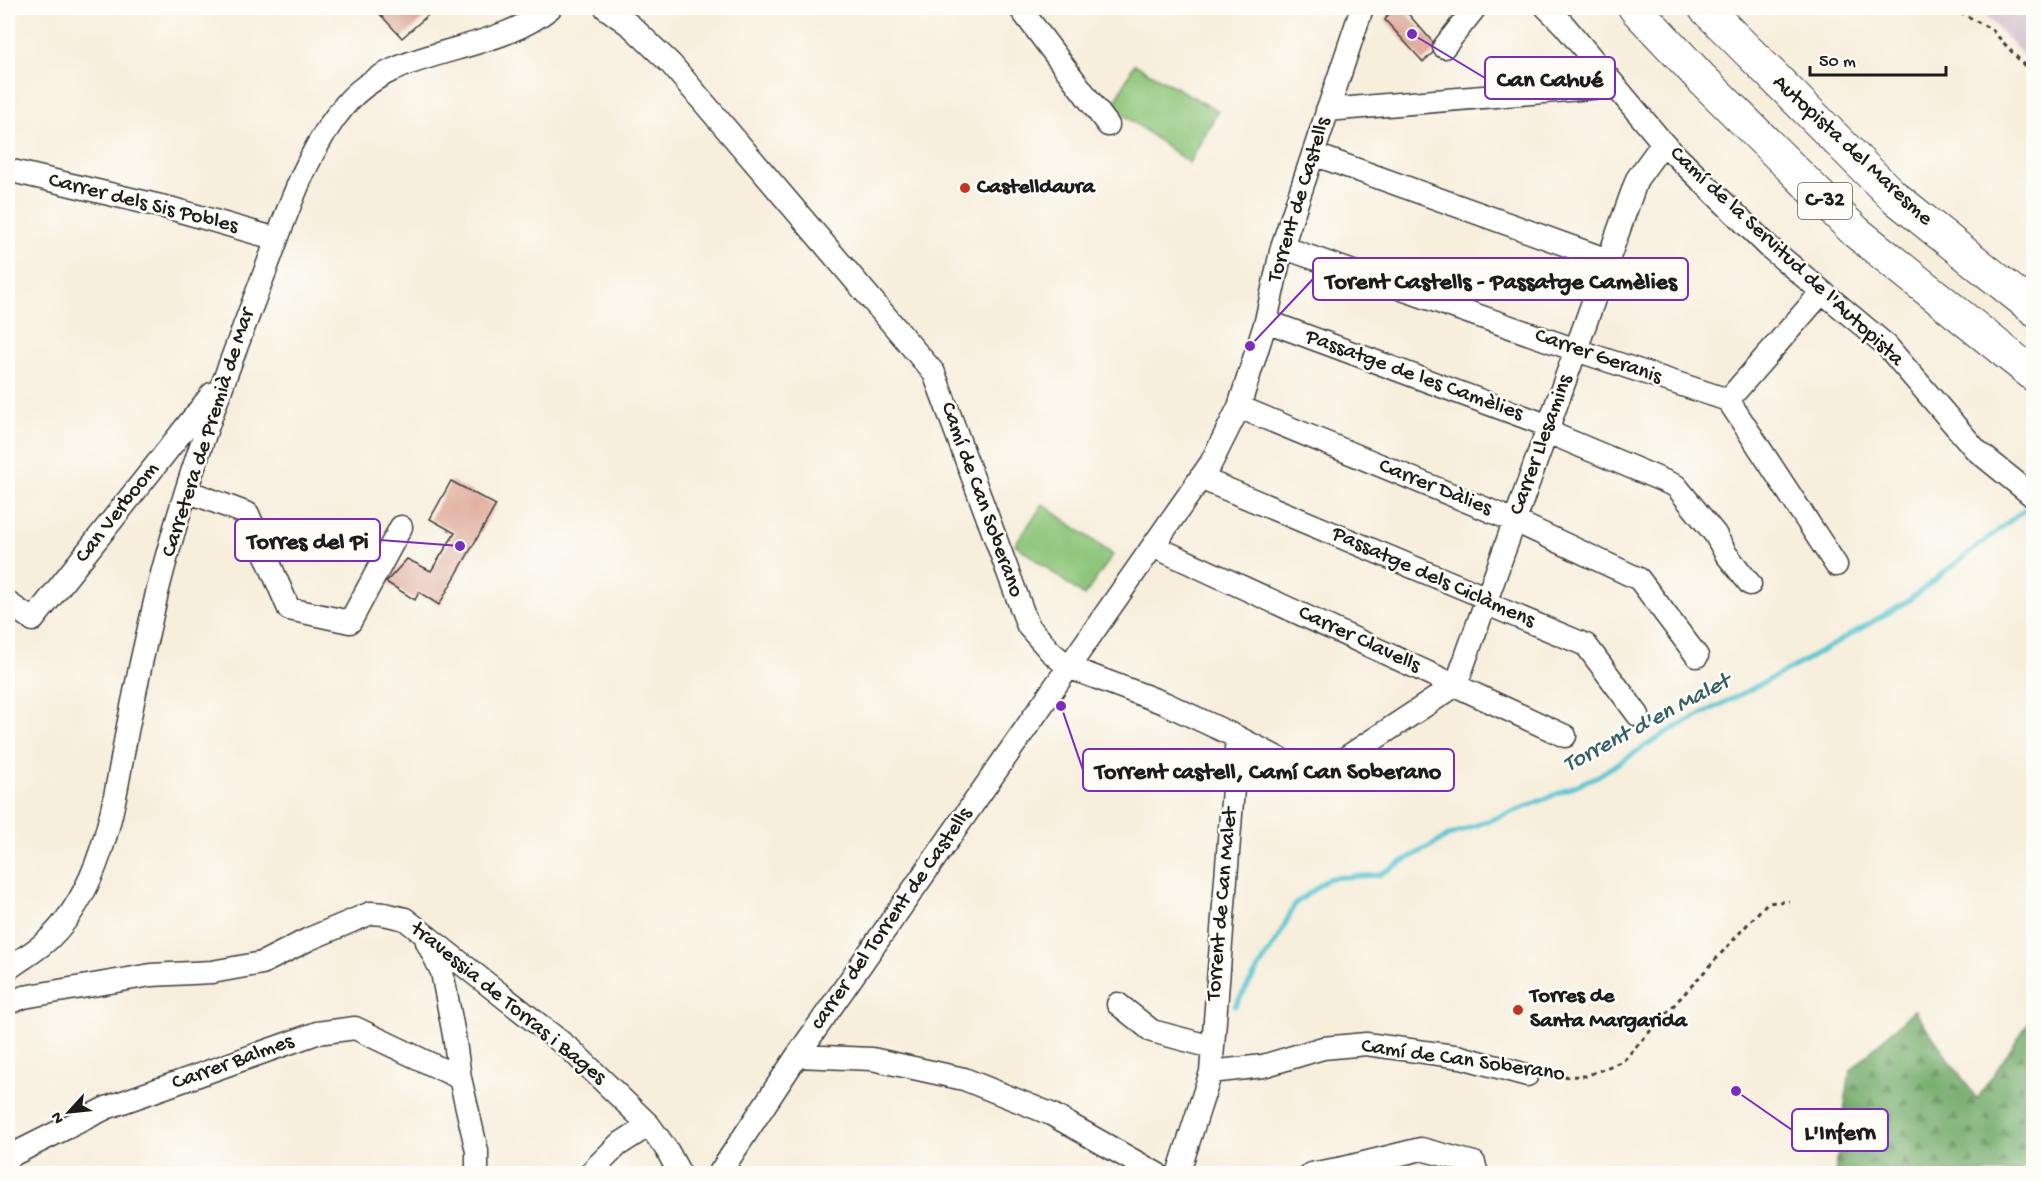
<svg xmlns="http://www.w3.org/2000/svg" width="2041" height="1181" viewBox="0 0 2041 1181" font-family="'Gochi Hand',sans-serif">
<style>
.industrial{fill:#d1bdc9}
.forest{fill:url(#forest-firs);stroke:#476342;stroke-width:1.5}
.garden{fill:#8dc579;stroke:#54704a;stroke-width:1.5}
.lines{fill:none;stroke-linecap:round;stroke-linejoin:round}
.stream{stroke:#5bc7d2;stroke-width:5}
.building{fill:#dea999}
.minor-casing{stroke:#3d3c39;stroke-width:25}
.highway-casing{stroke:#3d3c39;stroke-width:35}
.path{stroke:#3d3c39;stroke-width:3;stroke-dasharray:4.5 4.5;stroke-linecap:butt}
.minor{stroke:#fff;stroke-width:22}
.highway{stroke:#fff;stroke-width:33}
.poi-dot{fill:#c8321e;stroke:#fdfcf7;stroke-width:2}
.labels{text-anchor:middle;dominant-baseline:central;stroke-width:5;stroke-linejoin:round;paint-order:stroke}
.shield{fill:#fdfcf7;stroke:#605f5e;stroke-width:1.5}
.shield-label{font-size:21px;font-weight:bold;fill:#1c1c1c}
.street-label{font-size:22px;fill:#1c1c1c;stroke:#fdfcf7}
.poi-label{font-size:22px;font-weight:bold;fill:#1c1c1c;stroke:#fdfcf7;text-anchor:start}
.water-label{font-size:24px;font-style:italic;fill:#356065;stroke:#fdfcf7}
.leader{fill:none;stroke:#7b2cbf;stroke-width:2}
.callout-dot{fill:#7b2cbf;stroke:#fdfcf7;stroke-width:2}
.callout{fill:#fdfcf7;stroke:#7b2cbf;stroke-width:2}
.callout-label{font-size:24px;text-anchor:middle;font-weight:bold;fill:#1c1c1c}
</style>
<defs>
<pattern id="forest-firs" width="22" height="20" patternUnits="userSpaceOnUse" patternTransform="scale(1.5)"><rect width="22" height="20" fill="#72aa69"/><path d="M5 1l3.5 6h-7zM16 11l3.5 6h-7z" fill="#5d8a56"/></pattern>
</defs>
<rect width="100%" height="100%" fill="#fdfcf7"/>
<filter id="ink" filterUnits="userSpaceOnUse"><feTurbulence type="fractalNoise" baseFrequency=".0167" numOctaves="2"/><feDisplacementMap in="SourceGraphic" scale="12" xChannelSelector="R" yChannelSelector="G"/><feConvolveMatrix kernelMatrix="1 2 1 2 8 2 1 2 1" color-interpolation-filters="sRGB"/></filter>
<filter id="wash" filterUnits="userSpaceOnUse"><feTurbulence type="fractalNoise" baseFrequency=".008" numOctaves="4" result="noise"/><feDisplacementMap in="SourceGraphic" scale="24" xChannelSelector="R" yChannelSelector="G"/><feGaussianBlur stdDeviation="1.35" result="paint"/><feColorMatrix in="noise" values="0 0 0 0 0 0 0 0 0 0 0 0 0 0 0 0 0 1.4 0 .05"/><feComposite in="paint" operator="in"/></filter>
<g filter="url(#wash)">
<rect width="100%" height="100%" fill="#f7eedc"/>
<path class="industrial" d="M1979,8H2033V66Z"/>
<path class="forest" d="M1914,1010L1977,1099L2033,1016V1173H1835L1850,1071Z"/>
<path class="garden" d="M1134,64L1218,111L1189,163L1113,107Z
M1043,504L1113,555L1084,596L1015,544Z"/>
<g class="lines">
<path class="stream" d="M1235,1006L1279,936L1295,904L1329,878L1379,875L1450,835L1528,806L1598,776L1669,731L1794,667L1905,603L2033,503"/>
</g>
<g id="blocks">
<path class="building" d="M379,8H436L402,38L376,10Z
M1392,8H1403L1438,48L1423,62L1385,20Z
M451,481L496,505L439,605L419,592L415,600L386,582L407,559L431,571L455,533L430,519Z"/>
</g>
</g>
<g filter="url(#ink)">
<use href="#blocks" fill-opacity="0" stroke="#3d3c39" stroke-width="1.5"/>
<g class="lines">
<defs>
<path id="minor" d="M606,8L631,26L671,64L934,373L1028,626L1050,651L1068,667L1164,703L1237,737L1299,769L1323,773L1456,685
M1020,8L1108,125
M1547,8L1564,25L1663,143L1770,248L1886,345L1976,450L2034,497
M1444,47L1475,8
M1327,110L1615,86
M1313,154L1608,260
M8,170L173,209L277,239
M1282,247L1576,350L1728,400L1836,565
M1266,321L1549,426L1555,435L1676,486L1715,534L1726,554L1750,584
M1728,400L1822,292
M1239,407L1515,521L1639,579L1697,656
M1200,478L1487,598L1492,606L1586,645L1638,715
M187,491L248,514L289,609L350,622L401,527
M1153,546L1565,736
M8,603L33,620L212,394
M1456,685L1637,179L1663,143
M427,942L442,972L454,1035L460,1078L477,1151V1174
M8,969C21,959 38,950 50,938C104,885 114,802 127,731C136,685 146,639 157,593C185,482 225,375 266,269C287,213 306,151 345,105C395,45 492,56 550,8
M8,1003L24,997L151,975L212,972L262,963L309,939L371,913L384,914L405,919L571,1050L649,1125L667,1150L680,1174
M1118,1004L1152,1031L1212,1047
M797,1056L872,1059L964,1079L1051,1114L1157,1174
M1211,1072L1263,1066L1323,1048L1366,1044L1461,1057L1527,1075
M8,1157L106,1108L317,1033L355,1028L460,1078
M592,1174L593,1170L618,1145L649,1125
M719,1174L797,1056L1211,463L1239,407L1266,321L1282,247L1362,8
M1178,1174L1211,1072L1237,737
M1311,1174L1348,1167L1421,1149L1474,1163L1477,1174"/>
<path id="highway" d="M1635,8L1702,79L1856,232L2034,375
M1705,8L1892,195L2034,309"/>
</defs>
<use href="#minor" class="minor-casing"/>
<use href="#highway" class="highway-casing"/>
<path class="path" d="M1952,8L1991,29L2034,76
M1546,1077L1586,1076L1623,1061L1767,903L1789,901"/>
<use href="#minor" class="minor"/>
<use href="#highway" class="highway"/>
</g>
</g>
<g class="poi-dot">
<circle cx="965" cy="188" r="6"/>
<circle cx="1518" cy="1010" r="6"/>
</g>
<g class="labels">
<rect class="shield" x="1798" y="183" width="54" height="36" rx="4.5"/>
<g class="shield-label">
<text x="1825" y="201">C-32</text>
</g>
<g class="street-label">
<text transform="translate(1852 151) rotate(43)">Autopista del Maresme</text>
<text transform="translate(1300 200) rotate(-73)">Torrent de Castells</text>
<text transform="translate(143 204) rotate(14)">Carrer dels Sis Pobles</text>
<text transform="translate(1786 257) rotate(43)">Camí de la Servitud de l'Autopista</text>
<text transform="translate(1598 357) rotate(19)">Carrer Geranis</text>
<text transform="translate(1414 376) rotate(20)">Passatge de les Camèlies</text>
<text transform="translate(209 433) rotate(-72)">Carretera de Premià de Mar</text>
<text transform="translate(1542 445) rotate(-70)">Carrer Llesamins</text>
<text transform="translate(1435 488) rotate(22)">Carrer Dàlies</text>
<text transform="translate(981 500) rotate(70)">Camí de Can Soberano</text>
<text transform="translate(118 513) rotate(-52)">Can Verboom</text>
<text transform="translate(1433 578) rotate(24)">Passatge dels Ciclàmens</text>
<text transform="translate(1359 640) rotate(25)">Carrer Clavells</text>
<text transform="translate(1223 904) rotate(-85)">Torrent de Can Malet</text>
<text transform="translate(892 919) rotate(-55)">carrer del Torrent de Castells</text>
<text transform="translate(508 1004) rotate(39)">travessia de Torras i Bages</text>
<text transform="translate(1463 1061) rotate(8)">Camí de Can Soberano</text>
<text transform="translate(233 1063) rotate(-20)">Carrer Balmes</text>
</g>
<g class="poi-label">
<text x="977" y="188">Castelldaura</text>
<text x="1530" y="997">Torres de<tspan x="1530" dy="25">Santa Margarida</tspan></text>
</g>
<g class="water-label">
<text transform="translate(1647 724) rotate(-28)">Torrent d'en Malet</text>
</g>
</g>
<path class="leader" d="M1412 34L1485 78M1250 346L1313 279M460 546L380 540M1061 706L1083 770M1736 1091L1792 1130"/>
<g class="callout-dot">
<circle cx="1412" cy="34" r="6"/>
<circle cx="1250" cy="346" r="6"/>
<circle cx="460" cy="546" r="6"/>
<circle cx="1061" cy="706" r="6"/>
<circle cx="1736" cy="1091" r="6"/>
</g>
<g class="callout">
<rect x="1485" y="57" width="130" height="42" rx="6"/>
<rect x="1313" y="258" width="375" height="42" rx="6"/>
<rect x="235" y="519" width="145" height="42" rx="6"/>
<rect x="1083" y="749" width="371" height="42" rx="6"/>
<rect x="1792" y="1109" width="96" height="42" rx="6"/>
</g>
<g class="callout-label">
<text x="1550" y="86">Can Cahué</text>
<text x="1501" y="288">Torent Castells - Passatge Camèlies</text>
<text x="308" y="548">Torres del Pi</text>
<text x="1268" y="778">Torrent castell, Camí Can Soberano</text>
<text x="1840" y="1139">L'Infern</text>
</g>
<rect width="2041" height="1181" fill="none" stroke="#fdfcf7" stroke-width="30"/>
<g transform="translate(69 1112) rotate(243)" stroke="#fdfcf7" stroke-width="4.5" paint-order="stroke">
<path d="M0-4.5L10 22L0 15L-10 22Z" fill="#1c1c1c"/>
<text y="-9" font-size="16" font-weight="bold" text-anchor="middle" fill="#1c1c1c">N</text>
</g>
<path d="M1810 66v9h136v-9" fill="none" stroke="#1c1c1c" stroke-width="3"/>
<text x="1819" y="66" font-size="18" fill="#1c1c1c" stroke="#fdfcf7" stroke-width="4.5" paint-order="stroke">50 m</text>
</svg>
